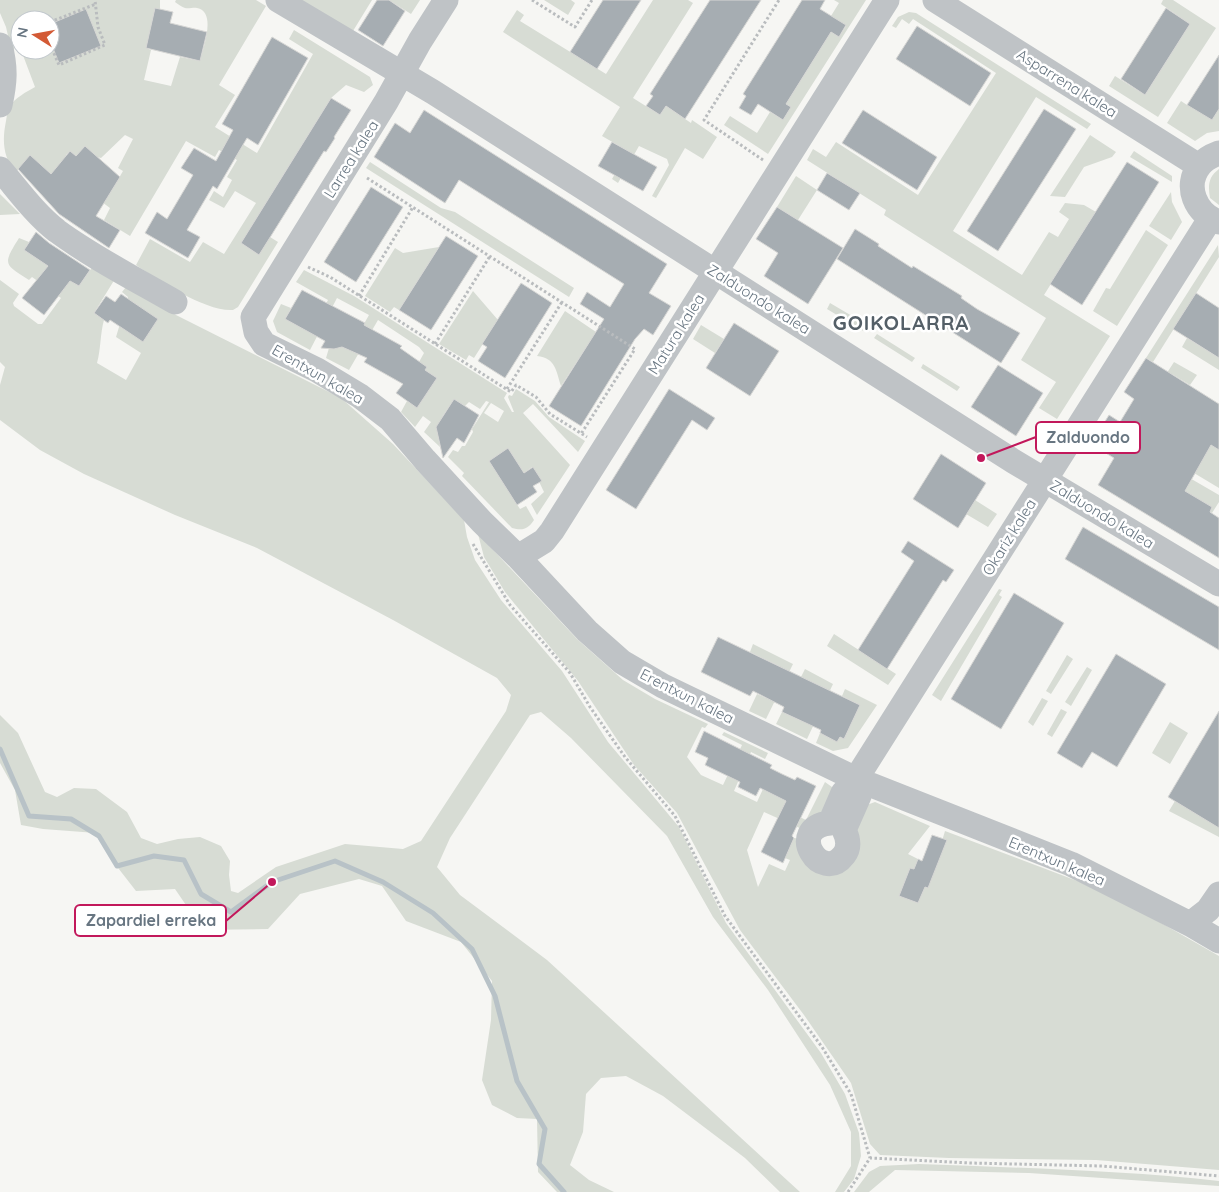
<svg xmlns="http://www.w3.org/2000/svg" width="1219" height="1192" viewBox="0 0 1219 1192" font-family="Quicksand,sans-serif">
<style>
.green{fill:#d7dcd4;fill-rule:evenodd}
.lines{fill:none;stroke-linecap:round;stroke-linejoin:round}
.stream{stroke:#b8c2c7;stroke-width:5}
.building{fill:#a6adb2;stroke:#d7d7d5}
.path{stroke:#b9bcbe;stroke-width:3;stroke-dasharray:2.5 2.5;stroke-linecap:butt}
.minor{stroke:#bfc3c6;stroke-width:25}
.labels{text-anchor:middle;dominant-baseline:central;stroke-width:5;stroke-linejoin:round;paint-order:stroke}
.street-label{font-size:15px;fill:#677581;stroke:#fff}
.district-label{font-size:20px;font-weight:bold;letter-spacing:1px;fill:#545f67;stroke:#fff}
.leader{fill:none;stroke:#c2185b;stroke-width:2}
.callout-dot{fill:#c2185b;stroke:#fff;stroke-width:2}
.callout{fill:#fff;stroke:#c2185b;stroke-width:2}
.callout-label{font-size:16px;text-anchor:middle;font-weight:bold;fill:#677581}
</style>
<rect width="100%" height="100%" fill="#f6f6f3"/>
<path class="green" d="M0,0H160V9L155,8L146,48L151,50L144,80L171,86L180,57L200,61C203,48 217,12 197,8C194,7 189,9 185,8C182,7 178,4 175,2L176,0H256L266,6L219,85L235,95L215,127L257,153L313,54L289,39L294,30L370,77L373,85L364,92L346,85L331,98L241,243L259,255L270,237L278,242L238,307L233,310C206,312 158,280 136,265L150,239L190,262L203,242L224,254L256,203L235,191L224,208L209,200L214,191L223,197L232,180L227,177L237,160L219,150L215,157L186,141L130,236L104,220L110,208L98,199L112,190L123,171L118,168L133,139L125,135L101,158L97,157L85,146L76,156L70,151L66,155L69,157L57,179L30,156L15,173C3,156 2,141 6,121C7,117 7,110 10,106C15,98 26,92 35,87L21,50H50V20H20V48L17,42L12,53L6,27L0,13Z
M301,0H372L353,31Z
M389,0H420L411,14Z
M544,0H571L575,3L568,15Z
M653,0H688L693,3L633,98L660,115L666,106L691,123L692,120L717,137L703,159L685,148L656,198L652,196L669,165L667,159L639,146L618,183L612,179L628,151L602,136L620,107L503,32L517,10L524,15L520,21L606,74Z
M834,0H866L768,154L724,125L730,116L757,133L770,112L783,120L791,107L786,104L831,32L839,37L846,26L831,16L839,3Z
M1163,0H1173L1216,28L1158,117L1109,86L1115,76L1145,95L1190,24L1161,4Z
M909,12L916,13L1091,124L1087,129L1036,97L953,231L1022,275L1049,232L1058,237L1069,219L1059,212L1065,203L1084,205L1096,212L1044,295L1110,336L1057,419L1039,408L1056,382L1021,360L1046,318L884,215L886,210L807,160L813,149L826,157L836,142L918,195L996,73L913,19L909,24L902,19L896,28L892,26L898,17Z
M1181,101L1187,105L1219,109V131L1207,133L1195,141L1167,123Z
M1090,135L1116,152L1112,157L1084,167L1065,197L1050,196Z
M1134,151L1172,176V182L1130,157Z
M370,162L441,208L455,212L574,288L569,297L366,168Z
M1219,169V205L1210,198C1208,186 1208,177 1219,169Z
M796,176L817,190L798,220L777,207Z
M1171,192L1172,202L1182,222L1171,240L1149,226Z
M0,194L20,214L0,215Z
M1146,230L1168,245L1117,326L1093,311L1106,288L1110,289Z
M19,238L29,242L24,250L79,286L93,266L118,274L94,313L104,320C100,334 101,349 97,363L126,380L141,353L116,337L128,297L122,292L130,282L172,313L341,398L393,444L464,520L467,537L475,560L501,600L562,671L608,742L679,827L726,923L821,1053L845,1094L859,1133L861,1156L854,1179L844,1192H835L851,1166V1132L830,1085L768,990L713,917L667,836L571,738L541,712L530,715L450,838L437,867L460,895L547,960L800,1192H780L745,1158L663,1096L626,1076L601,1078L586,1094L583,1132L570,1165L589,1180L614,1192H557L538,1172L537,1119L517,1118L492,1105L482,1080L491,1020L492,981L461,942L406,921L382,886L359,879L300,894L268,929L197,930L188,908L175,889L136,891L115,864L96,833L43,829L21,825L15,790L0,763V715L18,733L45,792L57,797L74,788L96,789L127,812L141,838L157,844L178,839L200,837L221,846L230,861L229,875L231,891L238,893L276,867L345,844L403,849L421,841L506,711L511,695L497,678L393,620L257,548L175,515L84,474L40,450L0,420V385L5,367L0,362V280L19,294L13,303L14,306L38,324H42L61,298L32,277L29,280C3,264 3,264 19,238Z
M1218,245L1219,257L1153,362L1146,358Z
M439,247L399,310L394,307L390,312L365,296L395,248L403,253Z
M304,270L354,296L507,393L504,398L512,412H514L508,397L509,395L512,396L516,389L535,401L549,417L585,441L578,452L533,404L523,413L570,465L537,515L531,504L544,492L532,467L524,473L508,448L489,461L520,509L526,506L534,520C528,529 523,531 512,528L462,476L464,473L448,457L453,450L458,452L462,446H465L473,432L472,429L489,402L486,401L480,409L469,402L465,406L454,399L442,417L450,421L444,429L437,431L440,447L424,432L431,422L423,416L415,427L401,412L407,401L417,407L437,378L425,370L419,362L424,353L419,347L378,320L349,370L326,358L329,348L342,347L349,350L369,315L337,298L310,350L277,332L273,321L281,304L291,308L285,319L311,333L328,300L296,282ZM491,403L504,411L498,422L484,413Z
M473,291L498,320L474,358L469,355L466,360L439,344Z
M830,303L869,326L865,332L827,309Z
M565,311L596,332L561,386C556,371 556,358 537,356Z
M701,325L724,339L715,353L693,339Z
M877,334L915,358L912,362L874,338Z
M1187,338L1219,358V370L1182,347Z
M1174,362L1197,375L1190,385L1172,374L1152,407L1219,450V488L1184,467L1139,416Z
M923,364L960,387L957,391L921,368Z
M1169,466L1219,495V502L1212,513L1181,489Z
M975,500L997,514L988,527L966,514Z
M478,534L577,639L623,680L655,699L708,724L705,728L702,727L687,757L701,775L723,785L742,745L722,735L724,732L768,753L765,759L751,752L734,791L757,802L763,789L787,801L783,809L806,820L825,782L832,787L834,792L827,814L804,830L764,812L747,850L758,887L769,864L785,871L790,860L785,858L794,838L802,839L820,869L854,827L864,806L875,802L930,826L908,854L918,859L914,869L910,868L899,896L918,903L925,887L928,888L945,831L1080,882L1149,916L1219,956V1170L1096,1160L949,1158L880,1155L870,1144L851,1083L804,1015L740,930L677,813L634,765L578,681L505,592L484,557Z
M999,589L1002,590L999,595L1002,597L941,701L932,695Z
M834,634L896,674L888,685L827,646Z
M753,644L793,664L766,719L749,711L757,694L766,698L779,666L750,652Z
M1067,655L1073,659L1051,694L1046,691Z
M1087,667L1092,670L1071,706L1065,702Z
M805,669L833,684L807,739L776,724L782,712L801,721V677Z
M845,689L877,705L848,748L833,751L816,743L820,733L837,741L840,737L844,739L860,705L842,696Z
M1042,698L1048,701L1033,726L1028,722Z
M1061,709L1067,712L1052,737L1047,734Z
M1170,722L1188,733L1170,764L1152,753Z
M1175,801L1218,827L1219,826V837L1169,811Z
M919,1164C1019,1168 1119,1170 1219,1181V1186L1029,1173L895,1170L869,1192H854L869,1172L880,1166Z"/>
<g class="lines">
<path class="stream" d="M0,749L29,816L71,819L99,836L117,866L154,856L184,860L201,894L231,912L272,882L335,861L383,882L433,913L472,949L495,996L517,1081L545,1129L539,1164L564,1192"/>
</g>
<path class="building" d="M377,0H389L405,11L383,46L358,30Z
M603,0H641L597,69L570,52Z
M710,0H761L685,119L666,106L660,115L646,106L653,96L650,94Z
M802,0H825L820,9L846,25L839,37L831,32L786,104L791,107L783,120L758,104L751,115L739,108L746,96L743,94Z
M155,8L173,12L170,23L207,32L200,61L146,48Z
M1166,8L1190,24L1145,95L1121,79Z
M86,9L101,46L59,63L50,41V24Z
M917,26L991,73L970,106L896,59Z
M272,37L308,58L258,145L247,138L217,189L213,186L187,230L200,237L188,258L145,233L157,212L167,219L193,175L181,168L194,148L216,161L233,130L222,124Z
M1219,55V109L1212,120L1187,105Z
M331,98L351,110L334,137L335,138L326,152L324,151L259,255L241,243Z
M1044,109L1076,129L998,251L967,231Z
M424,110L667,264L649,293L671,306L653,335L644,329L635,339L581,426L549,406L604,319L580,304L587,292L610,307L624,284L459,180L445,203L374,157L395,123L410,133Z
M863,110L937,157L917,190L842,143Z
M612,142L657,167L643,191L598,166Z
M85,146L120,177L96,216L120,230L109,248L59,214L18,169L30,155L51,174L70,151L76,156Z
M1127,162L1159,182L1082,305L1050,284Z
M827,173L860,193L849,210L817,190Z
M371,187L403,207L356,282L324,262Z
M777,207L843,248L808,304L764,276L778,253L756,239Z
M855,229L879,244L878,246L912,268L913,266L962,296L961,298L977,309L1020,333L1001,363L837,259Z
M36,232L49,243L90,270L79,286L70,281L44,315L22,298L48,266L24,250Z
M446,236L478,256L431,330L399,310Z
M521,283L552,303L505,378L478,361L487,347L482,344Z
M302,290L365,323L364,325L402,346L400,348L427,367L425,370L437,378L417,408L396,393L403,384L364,362L367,358L342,347L334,349L321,348L325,341L285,319Z
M1196,293L1219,308V358L1173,329Z
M121,294L158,319L143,342L110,320L108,323L94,313L106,296L115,302Z
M734,323L779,351L750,396L706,368Z
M1146,358L1219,404V450L1211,445L1185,491L1212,507L1210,512L1219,518V558L1098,485L1114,458L1091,444L1109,415L1120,422L1134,399L1124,392Z
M998,365L1043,393L1016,436L971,407Z
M669,389L715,418L707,430L692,420L636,509L606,490Z
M454,399L479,415L464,443L457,438L443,458L436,427Z
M508,448L524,473L533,467L542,481L533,486L537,492L517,505L489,461Z
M941,454L986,483L958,528L913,499Z
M1083,527L1219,607V650L1065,559Z
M908,541L954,570L946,582L943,580L887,669L858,650L914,561L901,552Z
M1014,593L1064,623L1001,729L951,699Z
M718,637L860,705L844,739L840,737L837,742L820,733L821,730L782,712L784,707L753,691L750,696L701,672Z
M1116,654L1166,684L1117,767L1092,752L1082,768L1057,753Z
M1219,711V828L1168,797Z
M704,731L772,765L770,768L782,774L795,780L797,777L816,786L792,836L794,838L783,863L761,852L786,801L760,788L756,796L738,787L740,782L705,765L708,758L695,752Z
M932,835L947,840L928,888L925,887L918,903L899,896L910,868L914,869L918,859L922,861Z"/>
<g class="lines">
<path class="path" d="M532,0L575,27L592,0
M50,22L96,4
M50,44L59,65L105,45L98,27L95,0
M763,160L704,120L779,0
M367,178L635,349L581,434
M308,267L330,277L511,392L516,385L536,397L550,414L587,437
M359,296L413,207
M435,344L490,256
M507,389L562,302
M473,544L510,605L570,673L590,707L625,757L675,816L725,916L822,1047L851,1094L870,1158
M848,1192L870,1158L971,1163L1102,1166L1219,1176"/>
<path class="minor" d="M278,0L433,92L1013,461L1219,584
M446,0L420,41L386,102L260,306L253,317L256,332L264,344L317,370L360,396L390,419L425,460L482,522L518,557L587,631L622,662L663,686L856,779L1071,864L1190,924L1219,941
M935,0L1199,166
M0,45C6,68 5,82 0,105
M1219,153C1211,156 1205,159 1200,165C1183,186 1196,214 1219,222
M0,169C18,190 35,214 57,231C94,258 135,279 175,302
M518,557L544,541L552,531L887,0
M856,779L859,796L844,830C848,838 850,847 844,855C821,885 785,828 830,823L843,793L856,779L1210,219
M1190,924L1208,910L1219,894"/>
</g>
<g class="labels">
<g class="street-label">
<text transform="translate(1067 83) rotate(32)">Asparrena kalea</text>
<text transform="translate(351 159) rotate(-58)">Larrea kalea</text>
<text transform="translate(759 299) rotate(32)">Zalduondo kalea</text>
<text transform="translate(676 334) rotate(-58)">Matura kalea</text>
<text transform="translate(318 374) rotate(30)">Erentxun kalea</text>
<text transform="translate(1102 514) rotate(31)">Zalduondo kalea</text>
<text transform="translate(1009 537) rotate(-58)">Okariz kalea</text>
<text transform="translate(687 696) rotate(27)">Erentxun kalea</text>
<text transform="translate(1057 861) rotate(23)">Erentxun kalea</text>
</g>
<g class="district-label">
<text x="901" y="322">GOIKOLARRA</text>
</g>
</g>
<path class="leader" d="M981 458L1036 437M272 882L226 921"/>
<g class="callout-dot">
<circle cx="981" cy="458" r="5"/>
<circle cx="272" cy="882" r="5"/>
</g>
<g class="callout">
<rect x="1036" y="422" width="104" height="31" rx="5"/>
<rect x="75" y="905" width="151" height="31" rx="5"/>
</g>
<g class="callout-label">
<text x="1088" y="443">Zalduondo</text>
<text x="151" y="926">Zapardiel erreka</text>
</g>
<g transform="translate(35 35) rotate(281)"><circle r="24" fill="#ffffff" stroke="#c2c8cd"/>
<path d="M0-4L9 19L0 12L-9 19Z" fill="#d35a35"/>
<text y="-8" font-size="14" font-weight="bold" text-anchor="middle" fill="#677581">N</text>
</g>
</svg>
